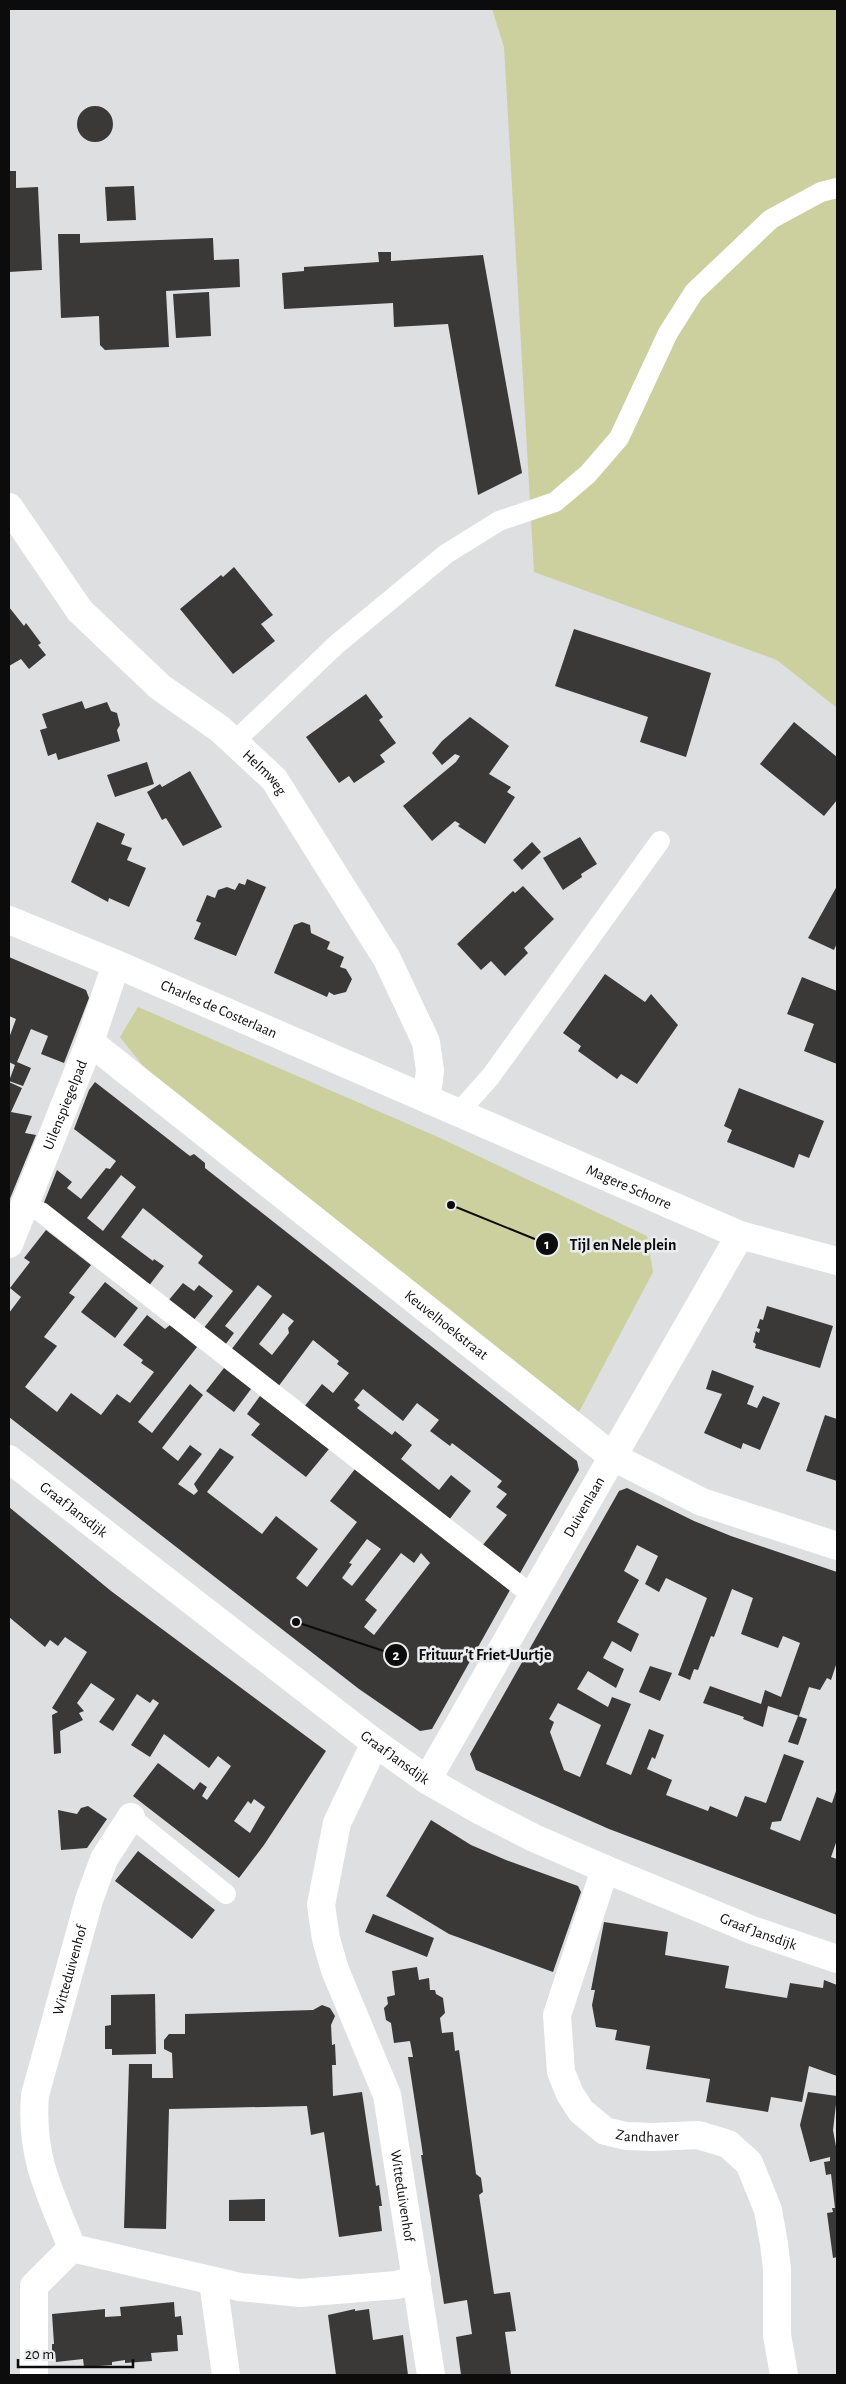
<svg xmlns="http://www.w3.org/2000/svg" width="846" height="2384" viewBox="0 0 846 2384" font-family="'Alegreya Sans',sans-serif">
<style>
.green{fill:#ccd09e}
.building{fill:#3a3938;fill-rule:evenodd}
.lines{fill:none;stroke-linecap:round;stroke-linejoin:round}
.service{stroke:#fff;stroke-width:20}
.minor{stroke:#fff;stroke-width:28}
.labels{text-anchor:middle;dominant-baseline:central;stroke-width:5;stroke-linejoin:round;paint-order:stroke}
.street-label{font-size:15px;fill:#0c0c0d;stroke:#ebecee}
.leader{fill:none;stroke:#0c0c0d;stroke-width:2}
.callout-dot{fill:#0c0c0d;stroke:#ebecee;stroke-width:2}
.mark-label{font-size:15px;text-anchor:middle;font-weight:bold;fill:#fff}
.callout-label{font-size:16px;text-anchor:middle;font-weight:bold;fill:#0c0c0d;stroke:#ebecee;stroke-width:5;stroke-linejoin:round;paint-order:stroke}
</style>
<rect width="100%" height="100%" fill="#dedfe1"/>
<path class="green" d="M492,9H837V708L777,660L534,572L504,47Z
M138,1007L438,1137L647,1236L653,1272L579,1412L280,1175L151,1076L120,1037Z"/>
<path class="building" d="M77 124a18 18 0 1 1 36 0a18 18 0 1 1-36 0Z
M9,171H16V188L38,187L42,270L9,272Z
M134,186L136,220L107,221L105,187Z
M58,234H80V243L213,238L214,260L239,259L240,287L166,291L169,347L105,350L100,345L99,316L61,318Z
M378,252H391V261L483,255L522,473L478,495L448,324L394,327L393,303L284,309L282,273L304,271V267L379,262Z
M209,292L211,336L176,338L173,294Z
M234,567L273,615L261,624L275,641L233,674L180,609L221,575L223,577Z
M9,607L24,626L26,623L41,643L38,645L46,655L29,669L21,659L9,666Z
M574,629L711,673L686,757L640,742L648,717L555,686Z
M366,694L383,717L379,720L396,743L380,755L385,762L354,783L349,776L339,783L306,737Z
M82,701L85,709L107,702L111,711L117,713L120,725L117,730L120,741L58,760L56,753L48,756L40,730L47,728L42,714Z
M470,717L509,746L489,774L511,787L507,792L515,797L485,844L458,826L460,824L455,821L432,841L403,806L456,762L460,756L455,754L442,765L432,753L442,741Z
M794,722L837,757V800L824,816L760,764Z
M147,762L154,784L115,797L107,775Z
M190,771L222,827L183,846L166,818L162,820L147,792L160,784L162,787Z
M97,822L125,834L121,844L132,848L127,860L146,868L129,907L109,898L108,902L71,882Z
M580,837L597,864L581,874L582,877L563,890L543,858Z
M532,842L541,852L522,870L513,860Z
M247,879L266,887L236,956L194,939L201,923L196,921L207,895L215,898L218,890L227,887L235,890L239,883L245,885Z
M523,886L554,919L524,948L528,953L505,976L491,961L481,970L457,944L513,891L515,893Z
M837,886V943L834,950L808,938Z
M302,922L310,925L311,933L330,942L327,949L344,957L340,967L346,969L352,979L346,992L334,995L329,992L327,997L274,973L294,925Z
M9,957L86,990L89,998L64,1063L41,1054L48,1036L31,1029L17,1062L31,1068L23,1086L9,1081L15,1065L9,1062V1038L16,1019L9,1016Z
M605,974L645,1002L651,994L678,1025L637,1084L621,1074L617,1079L578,1051L581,1046L563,1033Z
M802,977L837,991V1064L804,1051L814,1024L787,1014Z
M9,1082L22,1088L11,1112L32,1116L25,1133L36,1135L9,1201Z
M95,1082L186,1153L190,1156L194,1154L205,1163V1168L577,1461L579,1470L519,1575L482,1546L507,1515L496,1507L507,1494L497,1487L502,1481L452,1443L450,1446L430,1431L439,1420L417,1403L403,1421L363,1389L354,1400L360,1405L357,1408L392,1435L395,1431L412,1445L401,1459L439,1490L451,1475L471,1491L449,1520L304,1407L322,1384L333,1393L349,1373L337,1364L339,1361L313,1340L278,1387L231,1350L272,1296L258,1285L225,1326L234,1333L225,1345L203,1329L233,1291L198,1263L203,1256L143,1208L121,1237L153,1261L154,1259L164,1266L148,1287L43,1205L57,1170L72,1182L67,1188L81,1199L106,1168L110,1169L116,1161L74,1129L89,1090ZM121,1175L136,1187L103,1231L87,1218ZM283,1313L294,1321L288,1328L289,1333L272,1355L259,1344Z
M739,1088L824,1121L809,1158L799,1154L794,1168L727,1142L732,1130L724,1126Z
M46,1230L91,1265L69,1293L75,1297L44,1337L57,1346L25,1387L57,1412L71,1393L101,1415L117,1394L130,1403L154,1372L141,1363L143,1360L123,1345L147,1315L165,1329L170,1325L197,1347L138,1422L152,1433L190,1384L203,1395L162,1448L178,1461L190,1445L202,1454L178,1484L194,1495L198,1491L194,1484L220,1448L234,1457L207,1492L262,1534L276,1516L318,1549L296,1578L307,1587L357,1522L330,1501L355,1469L510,1590L432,1729L420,1731L359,1689L9,1417V1313L21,1297L10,1288L30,1262L24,1258ZM367,1539L381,1549L352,1586L342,1578L352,1564L349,1563ZM401,1553L414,1563L421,1553L430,1563L374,1635L364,1627L377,1610L365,1600Z
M105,1282L138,1308L115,1338L81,1312Z
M183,1283L194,1291L199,1285L213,1296L193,1321L168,1301Z
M767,1306L833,1326L820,1368L755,1348L756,1344L753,1342L756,1331L759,1333L760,1329L757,1328L760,1319L763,1320Z
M224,1368L251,1389L234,1412L206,1391Z
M712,1370L754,1386L747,1404L757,1408L763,1396L780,1403L760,1450L743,1443L741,1449L704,1433L722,1394L706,1389Z
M260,1396L329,1449L306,1477L251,1435L260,1424L247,1414Z
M825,1415L837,1419V1481L806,1471Z
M627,1488L694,1521L731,1536L837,1572V1662L831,1680L827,1678L820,1690L809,1687L799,1716L768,1706L763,1727L743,1719L744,1717L703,1703L710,1686L761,1704L765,1690L781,1697L800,1643L783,1636L778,1648L741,1634L753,1598L732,1589L714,1637L711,1636L698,1670L694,1669L690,1680L678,1675L707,1598L666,1578L659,1592L645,1584L658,1556L637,1545L624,1571L639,1580L617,1622L639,1634L631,1652L612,1641L603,1658L624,1669L616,1688L588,1671L577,1689L608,1707L612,1697L631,1704L606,1764L631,1775L649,1729L664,1735L655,1759L652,1757L647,1769L672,1780L666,1795L708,1811L710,1806L737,1817L745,1796L766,1803L784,1754L804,1761L781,1821L772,1822L770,1829L800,1841L817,1797L832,1803L837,1788V1840L831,1857L837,1859V1915L609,1829L476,1770L470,1754L619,1491ZM558,1703L601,1725L580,1777L564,1770L550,1732L554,1722L549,1719Z
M9,1507L111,1591L326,1751L264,1845L239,1878L133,1796L158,1763L194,1790L200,1782L207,1787L202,1796L207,1800L231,1766L218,1756L209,1768L164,1734L150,1757L131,1745L159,1703L153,1699L150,1703L137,1694L113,1731L99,1722L115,1699L91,1683L77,1703L84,1711L79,1713L83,1720L60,1731L61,1753L54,1754L52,1715L58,1712L52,1708L87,1652L65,1637L58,1646L50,1640L45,1647L9,1617ZM254,1799L265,1807L250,1833L234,1821L248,1801L251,1804Z
M650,1666L672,1673L660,1701L639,1692Z
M798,1716L807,1719L798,1745L788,1742Z
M88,1806L107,1819L87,1848L61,1850L58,1810L77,1814L81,1808Z
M431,1820L471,1845L506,1860L578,1886L581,1892L553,1972L449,1934L386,1896Z
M138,1851L215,1910L192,1939L115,1881Z
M373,1914L434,1938L427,1957L365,1932Z
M604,1922L668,1932L665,1955L729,1966L725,1988L787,1998L790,1983L823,1988L824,1980L837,1985V2076L809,2066L802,2102L771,2097L768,2112L706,2102L710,2079L646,2069L650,2046L615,2040L617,2030L596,2027L592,2005L595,1990H591Z
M417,1967L419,1980L429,1978L430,1990H435L436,1994L443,1998L445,2013L440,2018L442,2033L453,2032L455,2051L459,2050L476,2174L481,2178L483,2192L479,2195L494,2294L510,2292L516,2331L505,2332L511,2375H461L456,2337L472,2334L467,2300L444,2304L421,2155H423L408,2057H413L410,2041L394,2043L391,2023L386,2020L384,2008L388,2004L387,1997L395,1995L392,1971Z
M155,1994L156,2054L112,2055V2049H105V2026L111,2025V1995Z
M322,2005L330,2008L335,2016L331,2025L332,2045L335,2044L336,2065H332L333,2096L362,2092L376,2186L379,2185L382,2206H379L382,2231L339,2237L324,2132L311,2135L307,2106L169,2109L166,2229L124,2228L129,2064H152V2078H173L172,2053L164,2049V2040L169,2034H185V2014L313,2010Z
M808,2092L837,2096L833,2130L837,2152V2257L833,2258L827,2213L833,2212L832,2208H835L831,2174L826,2175L824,2162L830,2161V2157L810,2162L800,2125Z
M265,2199V2221H229V2200Z
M174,2302L175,2317L181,2316L183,2335H177L178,2351L151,2353L152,2361L125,2363V2360L112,2362V2365L84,2367L83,2359L56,2362L55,2352L52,2353V2344H54L52,2314L105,2309V2317L121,2316L120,2307Z
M355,2309V2311L369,2309L373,2340L403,2335L408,2375H336L328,2315Z"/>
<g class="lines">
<path class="service" d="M234,742L337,644L446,554L499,521L555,502L588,474L619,438L668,333L694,292L771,219L821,192L837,188
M459,1112L491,1076L660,841
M23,1205L41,1212L533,1596
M131,1817L226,1894"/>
<g class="minor">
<path id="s1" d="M9,507L80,611L160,687L220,729L274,779L387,959L426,1042L430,1070L427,1098"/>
<path id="s2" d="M9,920L116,964L740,1235L837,1261"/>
<path id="s3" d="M90,1042L613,1457L702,1502L837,1546"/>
<path id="s4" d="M9,1244L90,1042L116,964"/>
<path id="s5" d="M9,1459L375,1743L427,1780L481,1811L534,1838L605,1869L752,1930L837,1959"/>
<path id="s6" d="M375,1743L337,1823L321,1905L326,1939L335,1970L387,2095L431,2375"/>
<path id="s7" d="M427,1780L740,1235"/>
<path id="s8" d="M605,1869L557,2015L561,2072L570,2094L581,2111L605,2131L626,2136L654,2137L698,2135L728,2144L749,2163L768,2210L774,2244L777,2269V2335L784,2375"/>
<path id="s9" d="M72,2248C50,2192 30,2158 35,2095L89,1900L104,1859L131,1817"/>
<path d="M213,2281L226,2375"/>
<path d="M34,2375V2286L72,2248L240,2287L300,2293L397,2285L417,2279"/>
</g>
</g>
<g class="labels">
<g class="street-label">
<text stroke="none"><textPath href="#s1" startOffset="372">Helmweg</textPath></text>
<text stroke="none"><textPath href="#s2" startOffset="228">Charles de Costerlaan</textPath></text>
<text stroke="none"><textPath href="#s4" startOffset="150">Uilenspiegelpad</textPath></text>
<text stroke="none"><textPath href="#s2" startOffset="675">Magere Schorre</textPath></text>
<text stroke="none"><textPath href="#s3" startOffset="455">Keuvelhoekstraat</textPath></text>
<text stroke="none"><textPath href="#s7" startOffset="315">Duivenlaan</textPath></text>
<text stroke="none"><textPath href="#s5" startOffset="82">Graaf Jansdijk</textPath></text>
<text stroke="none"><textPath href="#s5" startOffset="488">Graaf Jansdijk</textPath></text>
<text stroke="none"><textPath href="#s5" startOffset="892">Graaf Jansdijk</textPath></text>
<text stroke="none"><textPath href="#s9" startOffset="289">Witteduivenhof</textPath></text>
<text stroke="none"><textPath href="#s8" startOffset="329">Zandhaver</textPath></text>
<text stroke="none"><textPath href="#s6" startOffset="476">Witteduivenhof</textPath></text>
</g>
</g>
<path class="leader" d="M451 1205L547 1244M296 1622L396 1655"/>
<g class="callout-dot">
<circle cx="451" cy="1205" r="5"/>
<circle cx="296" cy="1622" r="5"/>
<circle cx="547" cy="1244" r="12"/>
<circle cx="396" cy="1655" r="12"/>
</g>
<g class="mark-label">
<text x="547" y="1249">1</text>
<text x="396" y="1660">2</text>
</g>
<g class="callout-label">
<text x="623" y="1250">Tijl en Nele plein</text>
<text x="485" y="1660">Frituur 't Friet-Uurtje</text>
</g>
<rect width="846" height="2384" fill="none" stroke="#0c0c0d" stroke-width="20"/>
<path d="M18 2359v8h115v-8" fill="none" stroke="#0c0c0d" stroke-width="2.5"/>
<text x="25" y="2359" font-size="15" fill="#0c0c0d" stroke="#ebecee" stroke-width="4" paint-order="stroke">20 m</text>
</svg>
